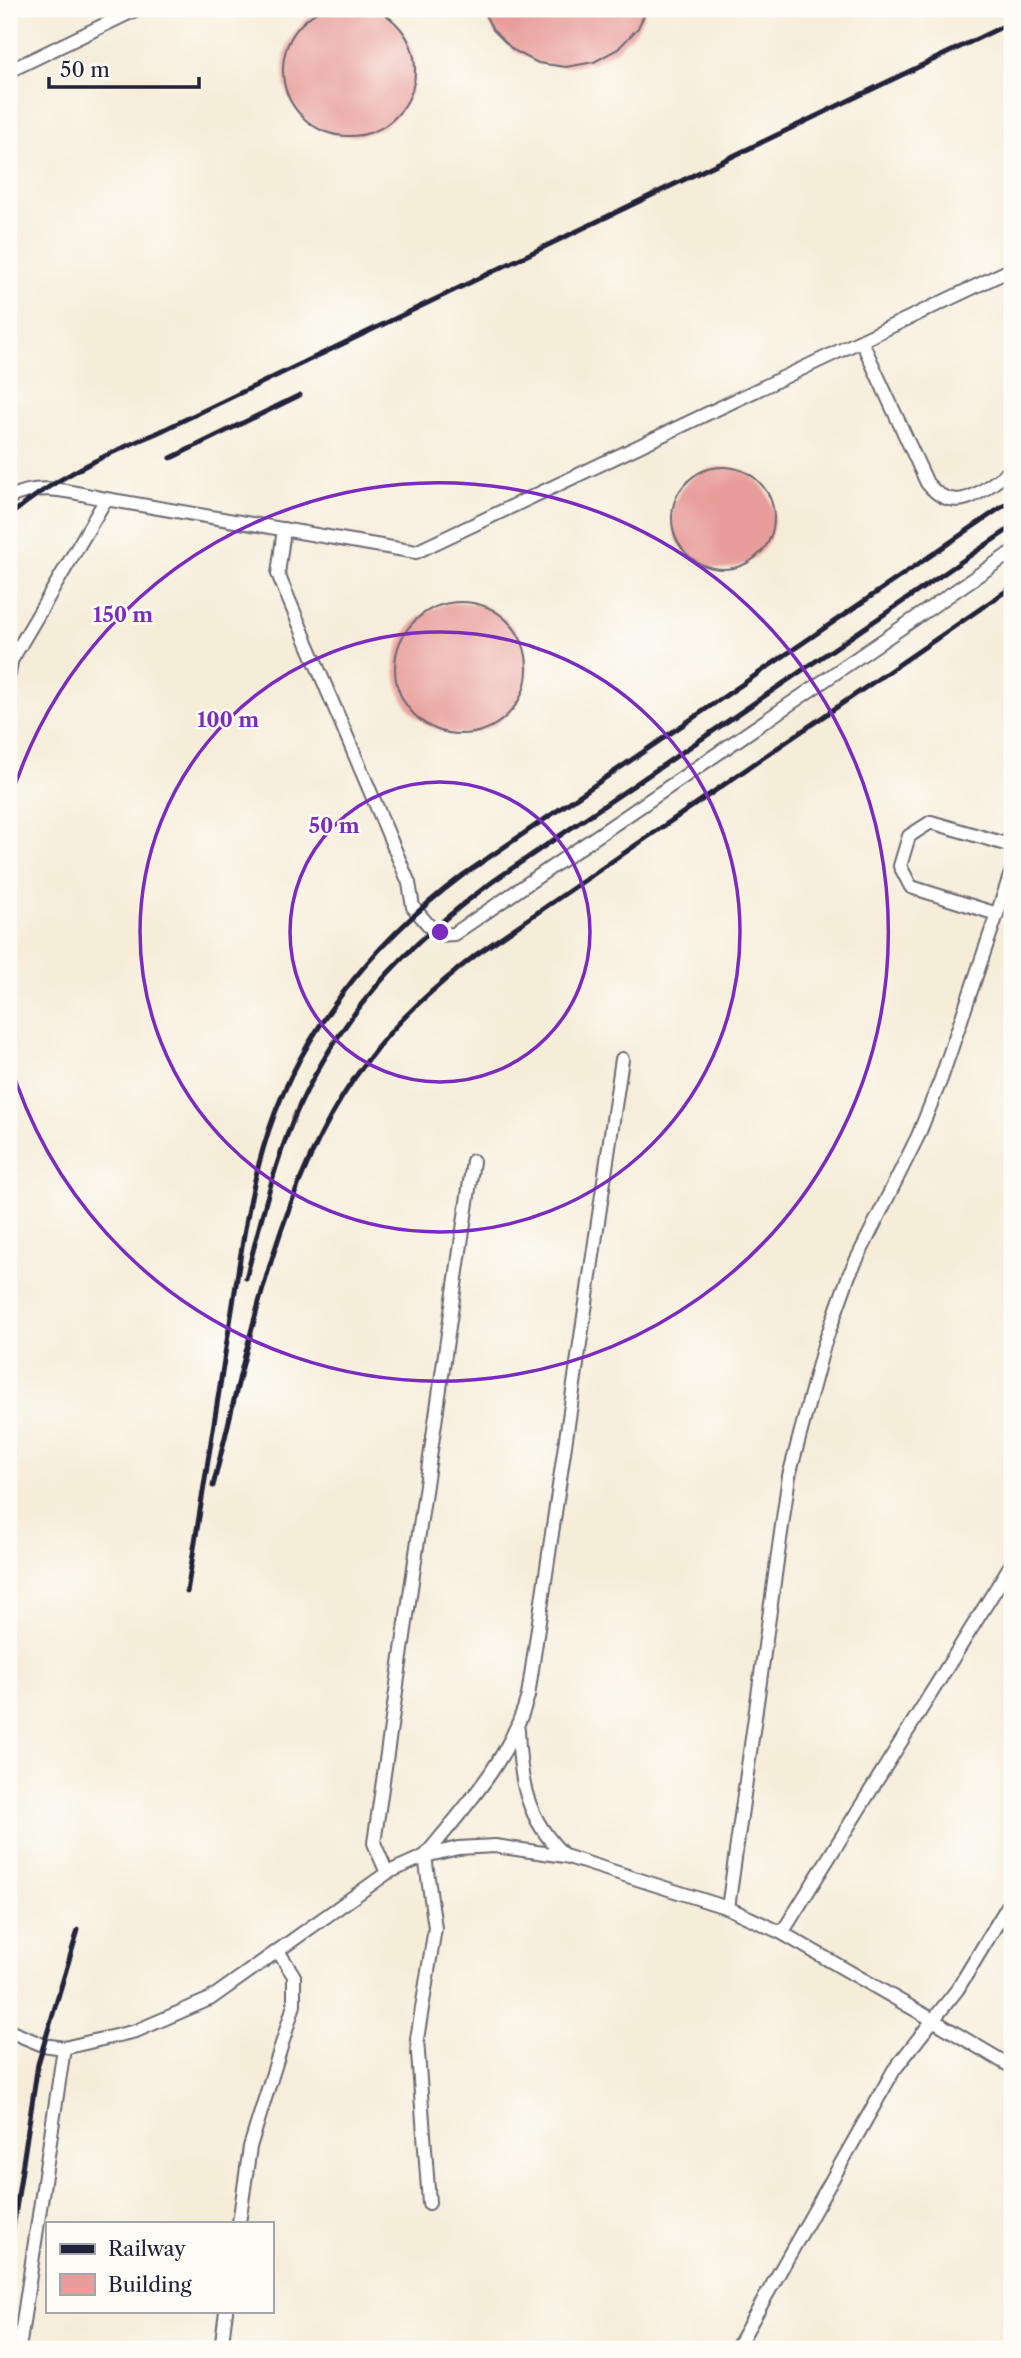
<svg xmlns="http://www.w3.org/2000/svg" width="1021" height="2358" viewBox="0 0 1021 2358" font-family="'Libre Caslon Text',serif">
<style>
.building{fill:#e89d9a}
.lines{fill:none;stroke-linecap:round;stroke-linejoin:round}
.service-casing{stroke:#6c6972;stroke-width:16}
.service{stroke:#fff;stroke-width:12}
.rail{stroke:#22223b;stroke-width:5}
.ring{fill:none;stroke:#7b2cbf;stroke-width:3.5}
.centre{fill:#7b2cbf;stroke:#fdfcf7;stroke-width:3.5}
.ring-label{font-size:21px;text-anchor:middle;font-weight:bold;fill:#7b2cbf;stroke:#fdfcf7;stroke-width:5;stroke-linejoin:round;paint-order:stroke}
</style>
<rect width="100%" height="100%" fill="#fdfcf7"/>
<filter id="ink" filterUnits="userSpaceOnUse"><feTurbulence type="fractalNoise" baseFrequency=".0143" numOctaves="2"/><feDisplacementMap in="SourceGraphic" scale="14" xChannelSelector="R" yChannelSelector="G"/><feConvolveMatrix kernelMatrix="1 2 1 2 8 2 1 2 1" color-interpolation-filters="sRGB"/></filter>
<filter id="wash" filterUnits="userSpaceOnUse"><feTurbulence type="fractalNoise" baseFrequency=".00686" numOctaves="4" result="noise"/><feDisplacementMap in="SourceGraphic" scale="28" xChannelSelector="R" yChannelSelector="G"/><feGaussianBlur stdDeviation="1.57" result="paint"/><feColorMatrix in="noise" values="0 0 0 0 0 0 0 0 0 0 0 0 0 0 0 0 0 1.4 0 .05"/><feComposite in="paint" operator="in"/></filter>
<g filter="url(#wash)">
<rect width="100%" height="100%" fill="#f6edd9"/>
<g id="blocks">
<path class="building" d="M283 70a66 66 0 1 1 132 0a66 66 0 1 1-132 0Z
M482,9H647L638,28L618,49L594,62L566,67L538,63L513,50L493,30Z
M672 518a51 51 0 1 1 102 0a51 51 0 1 1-102 0Z
M395 668a66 66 0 1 1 132 0a66 66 0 1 1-132 0Z"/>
</g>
</g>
<g filter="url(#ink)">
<use href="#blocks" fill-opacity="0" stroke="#6c6972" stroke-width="2"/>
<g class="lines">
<defs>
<path id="service" d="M9,71L137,9
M862,342L927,483C956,519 983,489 1012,470
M9,498C40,481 73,493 106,499
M284,529L278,574L409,883L413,907L437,935L454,934L1012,552
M9,675L11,661L106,499L416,552L1012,269
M997,914L911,887L900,866L909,836L931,822L1012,846
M518,1730C520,1781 526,1819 565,1856
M387,1873L374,1843L473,1161
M1012,1899L957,1990L933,2020L1012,2067
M728,1908L789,1476L824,1345L849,1275L918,1136L941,1079L1012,870
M782,1933L1012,1563
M9,2031L43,2045L64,2048L136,2031L210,1999L387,1873L425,1856L458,1848L495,1846L565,1856L728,1908L782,1933L933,2020L894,2070L736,2349
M429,2203L417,2039L435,1928L425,1856C466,1806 510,1759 528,1696L622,1059
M239,2223L250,2147L294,2005V1976L278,1951
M19,2349L64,2048
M221,2349L226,2311"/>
</defs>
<use href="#service" class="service-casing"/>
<use href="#service" class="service"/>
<path class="rail" d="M171,458L300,395
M9,516C53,479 104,455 157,433L1012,22
M246,1278C260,1225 272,1171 293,1120C338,1016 404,946 495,880L1012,527
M213,1486C248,1349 279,1174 367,1061C398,1019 436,986 477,954L1012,587
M187,1592C200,1509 214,1425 227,1341C238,1277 245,1211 263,1149C295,1037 372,943 463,875L1012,500
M9,2255L38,2064L78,1930"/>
</g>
</g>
<g class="ring">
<circle cx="440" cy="932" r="150"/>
<circle cx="440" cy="932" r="300"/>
<path d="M9 804A449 449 0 1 1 9 1060"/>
</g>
<circle cx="440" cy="932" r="10" class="centre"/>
<g class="ring-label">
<text x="123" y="622">150 m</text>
<text x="228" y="727">100 m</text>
<text x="334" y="833">50 m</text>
</g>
<rect width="1021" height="2358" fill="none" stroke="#fdfcf7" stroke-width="35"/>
<rect x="46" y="2222" width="228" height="91" fill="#fdfcf7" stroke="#a5a5ac" stroke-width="2"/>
<rect x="60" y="2244" width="35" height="10" fill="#22223b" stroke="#a5a5ac" stroke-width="2"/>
<text x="108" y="2256" font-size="21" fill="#22223b">Railway</text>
<rect x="60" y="2274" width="35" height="21" fill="#e89d9a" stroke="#a5a5ac" stroke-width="2"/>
<text x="108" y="2292" font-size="21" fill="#22223b">Building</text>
<path d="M49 77v10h150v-10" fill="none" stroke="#22223b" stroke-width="3.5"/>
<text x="60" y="77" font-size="21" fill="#22223b" stroke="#fdfcf7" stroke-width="5" paint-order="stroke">50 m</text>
</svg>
